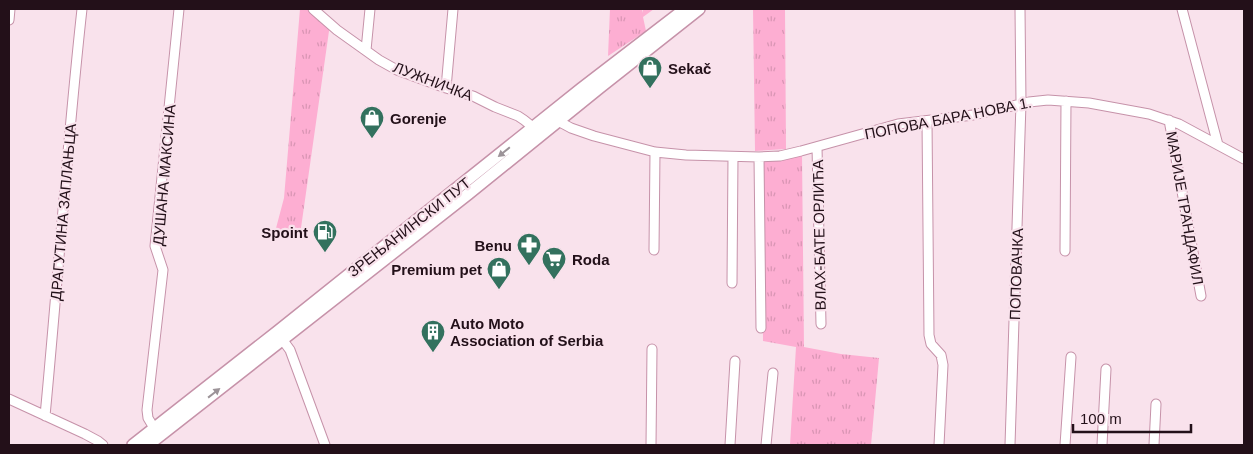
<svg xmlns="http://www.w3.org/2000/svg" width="1253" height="454" viewBox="0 0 1253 454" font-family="Arial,sans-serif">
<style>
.grass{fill:url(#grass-tufts)}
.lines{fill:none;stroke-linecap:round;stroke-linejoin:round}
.minor-casing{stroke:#c692a9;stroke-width:11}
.major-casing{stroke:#c692a9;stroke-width:14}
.minor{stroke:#fff;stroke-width:9}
.major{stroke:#fff;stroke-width:11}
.oneway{fill:#9c9398}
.labels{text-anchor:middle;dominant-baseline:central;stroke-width:4.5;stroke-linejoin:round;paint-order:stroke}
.poi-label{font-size:15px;font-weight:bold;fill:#231019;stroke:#f9e2ec;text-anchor:start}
.street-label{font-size:15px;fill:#231019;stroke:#f9e2ec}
</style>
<defs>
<pattern id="grass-tufts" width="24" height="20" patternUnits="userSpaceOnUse" patternTransform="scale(1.25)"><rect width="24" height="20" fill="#fdaed2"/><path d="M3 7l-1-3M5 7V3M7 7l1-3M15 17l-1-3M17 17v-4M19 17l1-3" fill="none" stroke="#d995b4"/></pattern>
</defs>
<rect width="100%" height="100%" fill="#f9e2ec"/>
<path class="grass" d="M300,9H313L330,24L300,235L275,232L284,198Z
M610,9H642L643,13V9H654L643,17L646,31L608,56Z
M753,9H785L786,149L755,151Z
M802,154L804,347L841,354L879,358L871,445H790L796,347L763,341L762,159Z"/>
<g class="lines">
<defs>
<path id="minor" d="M313,9L337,30L379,60L397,70L446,88L473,96L495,107L518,116L524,120L534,128
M1182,9L1218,145
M9,20L10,9
M366,50L370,9
M446,88L453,9
M1169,120L1201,296
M558,121L571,128L594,136L655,152L686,155L759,157L780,156L801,151L898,124L973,115L1029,102L1048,100L1089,103L1149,114L1179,124L1244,159
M927,121L929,335L931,344L941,355L943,365L939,445
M817,147L821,324
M759,157L761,328
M654,250L655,152
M1065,251L1066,101
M732,283L733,157
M279,335L290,350L325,445
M9,399L85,434L98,441L103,445
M45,416C58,280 67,144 82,9
M154,428L148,418L147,410L163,270L155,246L179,9
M651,445L652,349
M730,445L735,361
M766,445L773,373
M1010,445L1021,103L1020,9
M1065,445L1071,357
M1102,445L1106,369
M1154,445L1156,404"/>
<path id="major" d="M133,445L277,332L581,89L685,9
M148,445L468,194L599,88L699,9"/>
</defs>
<use href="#minor" class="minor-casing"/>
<use href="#major" class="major-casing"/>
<use href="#minor" class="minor"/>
<use href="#major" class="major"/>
</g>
<defs><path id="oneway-solid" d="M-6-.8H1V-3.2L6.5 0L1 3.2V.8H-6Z" transform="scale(1.25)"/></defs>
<g class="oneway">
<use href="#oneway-solid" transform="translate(504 152) rotate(141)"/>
<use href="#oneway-solid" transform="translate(214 393) rotate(-38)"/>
</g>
<defs>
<symbol id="shop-pin" viewBox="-11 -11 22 30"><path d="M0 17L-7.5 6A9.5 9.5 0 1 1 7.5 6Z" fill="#33715e" stroke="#f9e2ec"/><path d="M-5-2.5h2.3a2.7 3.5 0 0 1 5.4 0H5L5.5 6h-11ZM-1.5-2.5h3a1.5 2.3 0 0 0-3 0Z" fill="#fff"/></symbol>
<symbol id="fuel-pin" viewBox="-11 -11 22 30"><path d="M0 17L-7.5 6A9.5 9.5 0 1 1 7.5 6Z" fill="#33715e" stroke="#f9e2ec"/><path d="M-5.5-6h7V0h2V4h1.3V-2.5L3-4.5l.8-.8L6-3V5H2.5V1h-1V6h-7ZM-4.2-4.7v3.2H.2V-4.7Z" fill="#fff"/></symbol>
<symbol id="pharmacy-pin" viewBox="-11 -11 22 30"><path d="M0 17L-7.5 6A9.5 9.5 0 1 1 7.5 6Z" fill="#33715e" stroke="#f9e2ec"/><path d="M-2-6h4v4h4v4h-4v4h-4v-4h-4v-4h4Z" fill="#fff"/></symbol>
<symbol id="supermarket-pin" viewBox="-11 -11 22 30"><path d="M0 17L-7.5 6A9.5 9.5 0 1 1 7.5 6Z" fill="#33715e" stroke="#f9e2ec"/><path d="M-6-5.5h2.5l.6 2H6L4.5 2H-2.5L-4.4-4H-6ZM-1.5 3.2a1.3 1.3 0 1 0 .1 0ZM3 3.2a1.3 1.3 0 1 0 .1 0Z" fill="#fff"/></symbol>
<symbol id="building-pin" viewBox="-11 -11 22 30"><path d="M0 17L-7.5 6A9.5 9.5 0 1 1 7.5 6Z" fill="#33715e" stroke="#f9e2ec"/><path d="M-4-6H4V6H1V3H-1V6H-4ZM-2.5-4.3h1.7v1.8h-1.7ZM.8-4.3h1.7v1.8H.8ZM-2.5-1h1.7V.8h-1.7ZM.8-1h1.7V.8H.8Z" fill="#fff"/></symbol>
</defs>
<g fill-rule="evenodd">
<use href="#shop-pin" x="636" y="54" width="28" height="38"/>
<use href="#shop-pin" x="358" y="104" width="28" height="38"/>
<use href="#fuel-pin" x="311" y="218" width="28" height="38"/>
<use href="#pharmacy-pin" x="515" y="231" width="28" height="38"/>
<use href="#supermarket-pin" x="540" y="245" width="28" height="38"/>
<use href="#shop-pin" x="485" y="255" width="28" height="38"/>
<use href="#building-pin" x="419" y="318" width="28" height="38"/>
</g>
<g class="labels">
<g class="poi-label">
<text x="668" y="68">Sekač</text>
<text x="390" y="118">Gorenje</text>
<text x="308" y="232" text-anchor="end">Spoint</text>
<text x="512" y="245" text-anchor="end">Benu</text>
<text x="572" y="259">Roda</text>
<text x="482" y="269" text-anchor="end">Premium pet</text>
<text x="450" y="323">Auto Moto<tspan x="450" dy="17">Association of Serbia</tspan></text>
</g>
<g class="street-label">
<text transform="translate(433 81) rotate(21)">ЛУЖНИЧКА</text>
<text transform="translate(948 118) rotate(-11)">ПОПОВА БАРА НОВА 1.</text>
<text transform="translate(164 175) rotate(-85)">ДУШАНА МАКСИНА</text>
<text transform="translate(1185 208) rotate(80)">МАРИЈЕ ТРАНДАФИЛ</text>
<text transform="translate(63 212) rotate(-85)">ДРАГУТИНА ЗАПЛАЊЦА</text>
<text transform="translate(409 227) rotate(-38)">ЗРЕЊАНИНСКИ ПУТ</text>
<text transform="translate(819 235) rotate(-91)">ВЛАХ-БАТЕ ОРЛИЋА</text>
<text transform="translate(1016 274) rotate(-88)">ПОПОВАЧКА</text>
</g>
</g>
<rect width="1253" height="454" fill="none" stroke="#231019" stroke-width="20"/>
<path d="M1073 424v8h118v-8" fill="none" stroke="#231019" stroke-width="2.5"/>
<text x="1080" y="424" font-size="15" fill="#231019" stroke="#f9e2ec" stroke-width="4" paint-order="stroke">100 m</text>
</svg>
